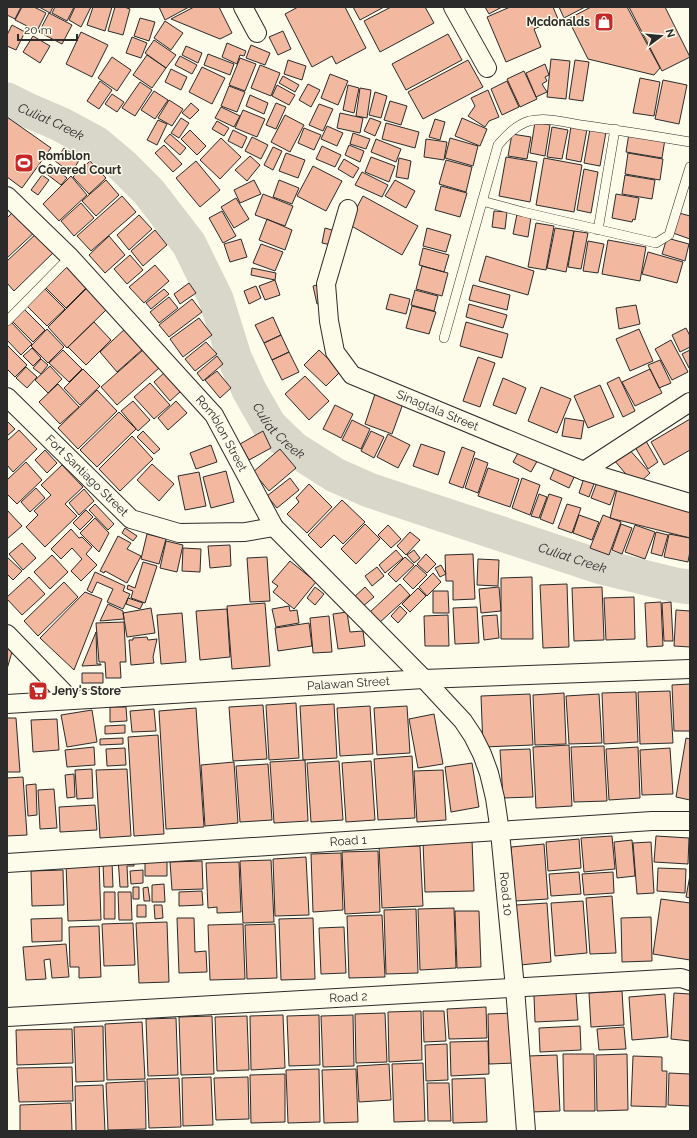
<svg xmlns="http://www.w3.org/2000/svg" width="697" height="1138" viewBox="0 0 697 1138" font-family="Raleway,sans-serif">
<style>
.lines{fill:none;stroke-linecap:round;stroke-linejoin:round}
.river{stroke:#d8d7c9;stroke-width:35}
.building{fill:#f2b8a0;stroke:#2b2b2b}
.lane-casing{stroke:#2b2b2b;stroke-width:10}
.street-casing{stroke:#2b2b2b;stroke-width:20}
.lane{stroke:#fdfbea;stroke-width:9}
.street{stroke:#fdfbea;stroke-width:18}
.labels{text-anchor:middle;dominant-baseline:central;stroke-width:3;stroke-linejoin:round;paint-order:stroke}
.poi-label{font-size:12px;font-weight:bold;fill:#2b2b2b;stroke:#fdfbea;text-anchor:start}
.street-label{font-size:12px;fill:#2b2b2b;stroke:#fdfbea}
.water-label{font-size:13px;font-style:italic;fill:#2b2b2b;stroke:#fdfbea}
</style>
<rect width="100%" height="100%" fill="#fdfbea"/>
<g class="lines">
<path class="river" id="s1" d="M7,100L25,109L60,124L97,144L123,166L149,192L189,244L216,299L234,357L249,390L269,425L294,449L335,475L369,490L598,566L675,585L690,587"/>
</g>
<path class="building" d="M7,7H21L15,19L7,15Z
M22,7H34L46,13L37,31L15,20Z
M39,7H53L50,13Z
M55,7H74L67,21L52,13Z
M75,7H91L81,27L69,20Z
M93,7H112L105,31L87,25Z
M115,7H124L130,9L123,35L108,31Z
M159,7H189L165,20Z
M194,7H219L232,33L220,39L171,19Z
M298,7H345L366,48L336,64L332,56L312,67L285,14Z
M353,7H384L360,20Z
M391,7H425L434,23L380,52L364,21Z
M485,7H502L489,14Z
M510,7H553L558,19L534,29L541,47L506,62L487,17Z
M559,7H585L564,18Z
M591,7H627L660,68L654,75L588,59L568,19Z
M629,7H665L690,57L662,71Z
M49,13L72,25L62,44L39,32Z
M140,18L155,22L149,41L134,36Z
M165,21L183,33L171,50L154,38Z
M12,25L25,32L16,50L7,46V35Z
M283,31L291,49L278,55L269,37Z
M81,32L108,45L92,77L66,64Z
M448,34L462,60L406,90L392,64Z
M33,36L50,46L40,63L23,52Z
M132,37L147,43L141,58L126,53Z
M154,40L176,55L166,68L145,53Z
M227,43L246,51L244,56L240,55L237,64L222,57Z
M251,45L270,53L265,65L246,58Z
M186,46L202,53L198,63L182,55Z
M208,54L234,64L230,75L204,65Z
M147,55L166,68L152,88L133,75Z
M180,56L197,65L192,74L175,65Z
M112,57L131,70L117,91L98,78Z
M240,58L256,64L245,91L229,85Z
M551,59L570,61L566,99L547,97Z
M288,60L306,66L302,80L284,74Z
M468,60L483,87L423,119L408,92Z
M575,60L589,62L583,101L569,99Z
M545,64L549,75L545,77L547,81L542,84L547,92L536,97L526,73Z
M260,65L280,73L271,96L251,88Z
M202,67L225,78L212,104L189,92Z
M171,69L187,77L181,90L165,82Z
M524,71L537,99L520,107L507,79Z
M330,74L348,81L338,105L321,98Z
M283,76L299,85L295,92L279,83Z
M640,78L660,82L654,116L633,113Z
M663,80L687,85L679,124L655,119Z
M100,81L112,90L99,109L87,101Z
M507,81L519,107L502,115L491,89Z
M140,82L152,90L135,116L122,108Z
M308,84L320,90L311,107L299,100Z
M277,85L295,95L289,105L272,96Z
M348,85L359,88L354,113L343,110Z
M229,86L245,92L237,112L221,106Z
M360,88L371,90L367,118L356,116Z
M488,90L499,117L489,121L485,127L468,116L475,106L471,98Z
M154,91L168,100L155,119L141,110Z
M375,92L387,96L381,118L369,115Z
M112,94L124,102L117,112L105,104Z
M250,95L268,103L264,114L246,106Z
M169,100L183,109L172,126L158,118Z
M390,101L407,106L401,125L384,120Z
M191,103L199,110L190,119L182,113Z
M276,103L286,107L276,129L266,125Z
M319,104L333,109L323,131L309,125Z
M221,107L240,116L234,127L215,118Z
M243,110L265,119L257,137L235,128Z
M340,113L363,118L360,133L337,128Z
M285,115L304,125L290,152L271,142Z
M7,117L51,148L22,188L7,177Z
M181,118L189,123L179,138L171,133Z
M370,118L381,122L375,136L364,131Z
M462,118L487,129L480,146L455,136Z
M435,119L445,122L440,140L429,137Z
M158,120L167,124L157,145L147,140Z
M217,121L229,128L224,136L212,129Z
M535,122L550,125L545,156L530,153Z
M386,123L419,132L415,148L382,139Z
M327,126L343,133L337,146L321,139Z
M571,126L587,129L581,162L566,159Z
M552,127L568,130L562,159L547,157Z
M304,128L321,135L314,150L298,143Z
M590,129L606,132L600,166L584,163Z
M190,130L206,146L197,155L181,139Z
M233,130L247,137L242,148L228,141Z
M353,133L370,139L366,149L350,144Z
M629,133L665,139L662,158L626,152Z
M170,134L186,148L180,155L164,141Z
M512,134L531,137L527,159L508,156Z
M252,137L268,145L261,159L245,151Z
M221,138L241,157L220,179L200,160Z
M450,138L478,146L473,166L445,158Z
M376,139L401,149L396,162L371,152Z
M426,139L447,142L444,160L424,157Z
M164,145L182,164L173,172L155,153Z
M349,145L364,151L360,162L345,155Z
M322,146L341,155L335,167L316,159Z
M273,147L282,151L273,170L264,165Z
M64,148L80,159L71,173L55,161Z
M286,153L305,160L298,178L279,171Z
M628,153L663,159L660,180L625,174Z
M250,156L260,165L247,181L235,170Z
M371,157L395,166L389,182L365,172Z
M506,157L537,162L530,202L499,196Z
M399,158L411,161L408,179L396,177Z
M544,158L582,165L574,212L536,205Z
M344,159L359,168L353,178L338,169Z
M446,160L472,167L466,192L439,184Z
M90,161L106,178L89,194L73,177Z
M196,161L220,190L200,207L176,178Z
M50,164L67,178L61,185L44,172Z
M313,166L342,181L326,211L297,196Z
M584,169L598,172L591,213L577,210Z
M362,172L388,185L382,197L355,185Z
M42,175L49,180L38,195L31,190Z
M625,175L655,180L652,199L622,194Z
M71,176L87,195L59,221L43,204Z
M106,180L119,195L96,216L82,201Z
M254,180L261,194L240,203L234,190Z
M279,180L299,188L292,204L273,197Z
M395,180L415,191L406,208L385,196Z
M441,186L467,193L460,217L435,210Z
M263,194L293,206L285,226L255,215Z
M616,194L639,198L635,220L633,219L632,222L612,218Z
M122,196L136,212L91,251L77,236Z
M363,196L418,226L402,255L348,224Z
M236,198L249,219L234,228L221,207Z
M81,203L94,218L74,236L61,221Z
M17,208L38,229L7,258V218Z
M222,211L236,236L223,243L209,218Z
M494,211L507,212L505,229L492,227Z
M679,213L690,216V239L673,233Z
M517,214L531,217L528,237L513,234Z
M139,215L152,229L129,250L117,235Z
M267,219L292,230L285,250L259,240Z
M536,223L554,226L546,270L528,267Z
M325,228L339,232L336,246L322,243Z
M427,228L451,235L446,252L423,246Z
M555,228L574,231L566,272L547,268Z
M155,230L167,245L143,266L131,251Z
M574,231L588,233L581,269L568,267Z
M38,232L56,250L14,291L7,283V261Z
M109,236L125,255L105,273L89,255Z
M667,238L689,244L685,261L662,254Z
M241,239L247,257L230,262L224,244Z
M608,240L646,247L640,281L602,274Z
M588,241L604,244L598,273L583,271Z
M261,244L283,252L275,271L253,263Z
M423,248L449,255L444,272L419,265Z
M648,252L683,262L677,283L642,274Z
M130,255L143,270L127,284L114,269Z
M486,256L534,271L528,295L479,281Z
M69,265L89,285L66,308L46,288Z
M155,265L169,281L144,303L129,287Z
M422,266L448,273L442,296L416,289Z
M252,268L276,273L275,280L251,275Z
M275,280L280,295L265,300L259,286Z
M189,283L196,293L180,304L174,294Z
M321,284L325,302L317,304L313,286Z
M473,285L510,295L507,310L469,300Z
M256,286L261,298L249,304L244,291Z
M87,288L107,309L67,348L48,327Z
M45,289L65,309L47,326L27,306Z
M164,289L169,294L151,309L146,303Z
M415,290L438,296L434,311L411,305Z
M390,294L410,299L406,314L386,309Z
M169,297L178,308L159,323L150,312Z
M192,299L202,312L169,337L159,325Z
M469,304L507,315L503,328L466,317Z
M636,305L640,324L619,329L616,308Z
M412,306L436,312L429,334L406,328Z
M24,309L45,330L33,342L12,321Z
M273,317L281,335L264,343L255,325Z
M199,318L212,335L183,357L170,339Z
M11,322L32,344L21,355L7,340V326Z
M94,322L111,340L86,365L68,347Z
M466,322L508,334L502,358L460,346Z
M126,328L144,348L117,372L100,352Z
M686,328L690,336V347L680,352L672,335Z
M47,329L64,347L48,363L31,346Z
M639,329L653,361L630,371L616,339Z
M281,335L289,352L272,360L264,343Z
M671,340L688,372L672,380L655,349Z
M206,342L217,354L195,371L185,359Z
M7,345L27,365L15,377L7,369Z
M32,348L41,358L33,366L23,356Z
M63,350L82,369L69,382L49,363Z
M143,350L159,368L117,405L101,387Z
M319,350L341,371L326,386L304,365Z
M690,350V368H689L682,354Z
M289,352L299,372L282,380L272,360Z
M217,356L223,364L203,381L197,373Z
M478,357L495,363L480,407L463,401Z
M41,359L48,365L41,374L33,368Z
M660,360L671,383L659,388L648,365Z
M50,366L62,379L48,393L35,380Z
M26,367L37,377L27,388L16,378Z
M83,369L100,386L80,405L64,388Z
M650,369L662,393L635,406L622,382Z
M217,371L231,388L220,398L205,380Z
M165,372L181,391L170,401L154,382Z
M305,376L329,401L309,420L285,394Z
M619,377L635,411L623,417L607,383Z
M503,378L526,388L516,414L493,405Z
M150,383L170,405L154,419L134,397Z
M58,384L79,407L60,424L39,402Z
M600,385L614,417L588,428L574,396Z
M541,387L571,399L557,433L528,421Z
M97,390L117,411L78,449L58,428Z
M376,391L404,401L392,434L365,424Z
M133,401L150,420L138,431L121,411Z
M176,401L187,413L168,430L158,418Z
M335,405L353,414L341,438L323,429Z
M119,412L136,429L97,467L80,450Z
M565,418L584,421L581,439L562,436Z
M690,419V450L664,465L651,442Z
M352,420L370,429L361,449L342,440Z
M7,421L15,429L7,436Z
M19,430L37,449L13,472L7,465V441Z
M143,431L160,449L154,454L137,437Z
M263,431L271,448L249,460L240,444Z
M371,431L384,437L374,458L361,451Z
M388,434L410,445L398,468L377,457Z
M132,436L153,459L120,491L99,469Z
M646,441L658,462L648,469L635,447Z
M421,444L445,452L438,475L413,466Z
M211,445L217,462L196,469L190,453Z
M522,446L540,456L531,472L513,462Z
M462,447L475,452L463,488L449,483Z
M628,448L650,473L636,486L614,460Z
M280,449L296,468L269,491L253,472Z
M45,450L57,463L47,473L35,460Z
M475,458L488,463L478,493L465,488Z
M26,462L42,480L17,504L7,494V480Z
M557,463L577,471L569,488L550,479Z
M152,464L174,484L159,501L137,480Z
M62,465L83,487L65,504L77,516L45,547L26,527L38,515L34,511L51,495L41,485Z
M488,468L519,479L510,507L478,496Z
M226,471L234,502L211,508L203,477Z
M199,472L206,506L185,510L178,476Z
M586,472L597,476L589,497L579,493Z
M599,477L618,484L610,505L591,498Z
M290,478L299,490L277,508L267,496Z
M522,478L540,485L530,515L512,508Z
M309,484L332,507L307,533L287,514L299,502L296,498Z
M36,488L45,498L30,512L21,502Z
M84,489L94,501L79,515L69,503Z
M617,489L690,507V538L610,518Z
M539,494L547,497L539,518L531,516Z
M549,494L562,498L553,524L540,519Z
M342,500L365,522L343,544L334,535L321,548L308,535Z
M95,504L114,524L108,530L89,510Z
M567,504L581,508L572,533L558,528Z
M7,510L22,526L7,539Z
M86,510L93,517L80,530L73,523Z
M579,515L599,522L592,540L573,533Z
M603,515L621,522L609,555L590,548Z
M95,518L109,533L99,552L80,533Z
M365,524L380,539L356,564L341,549Z
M621,524L632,528L622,554L612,550Z
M388,525L401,539L391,548L378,535Z
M635,525L655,532L645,559L625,552Z
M125,528L137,536L133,541L122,533Z
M71,529L79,538L82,537L92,547L86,554L97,565L81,581L71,571L82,559L72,548L61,559L51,549Z
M410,532L420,540L406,555L397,546Z
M656,532L668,535L662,556L651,553Z
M147,534L166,539L159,564L141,559Z
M669,534L690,538V551L688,562L664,557Z
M118,536L131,543L127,549L141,556L127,583L105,571L104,573L100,571Z
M166,541L183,545L177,572L160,568Z
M22,543L36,558L23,570L9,554Z
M230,545L231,566L210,568L208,546Z
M183,548L201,549L200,572L182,571Z
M396,550L403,558L385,573L379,565Z
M414,550L420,558L414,563L407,555Z
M426,554L436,564L427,573L417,564Z
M473,554L475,599L453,600V581H446L445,555Z
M52,555L68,572L50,589L34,572Z
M7,557L22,571L13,580L7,574Z
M267,557L270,601L250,602L247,558Z
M405,557L414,565L396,582L388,574Z
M478,559L499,560L498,586L477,585Z
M290,561L316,582L294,609L273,592L278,586L272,582Z
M143,562L157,566L145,603L131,598L133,591L127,589L128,585L135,588Z
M416,565L427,575L413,589L403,579Z
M441,565L446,574L440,577L435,568Z
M377,567L384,576L372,586L365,576Z
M95,572L125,586L123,591L130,594L123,609L107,602L113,589L97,582L92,593L87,590Z
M433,573L441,582L427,596L419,587Z
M29,577L45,594L22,615L7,599V597Z
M532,577L533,639H501V578Z
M64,582L78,597L38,636L24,621Z
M400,584L410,595L379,623L369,613Z
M567,584L569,647L543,648L540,585Z
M315,587L324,594L315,605L307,598Z
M365,587L374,597L362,607L353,598Z
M499,587L501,611L481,613L479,589Z
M602,587L604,640L574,641L572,588Z
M418,588L426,596L410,612L402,604Z
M433,591H448L449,613H433Z
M85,592L102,599L74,670L40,638Z
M634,597L635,639L606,640L604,598Z
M128,598L143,603L140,609L126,604Z
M661,602L663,646L647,647L645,603Z
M671,602L673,641H664L662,603Z
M265,603L270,666L232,669L227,606Z
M108,604L123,611L124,619L100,621Z
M289,606L290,611L297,610L299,623L276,627L272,609Z
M400,606L407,613L398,623L391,616Z
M477,607L479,643L455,644L453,608Z
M151,608L155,633L127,637L123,613Z
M227,609L230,657L200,660L196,611Z
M676,610L690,611V647L674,646Z
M347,612L350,632L363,631L365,646L338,649L333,614Z
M182,613L186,662L161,664L157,615Z
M448,615L449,646H425L424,616Z
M497,615L499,638L484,640L482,616Z
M329,616L332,652L313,653L310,618Z
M124,622L126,662H120L121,678H106L105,662H99L96,623Z
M309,623L312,646L278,651L275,628Z
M96,632L97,664H101V665L82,666Z
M147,637L148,640L157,639L153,657L154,663L131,665L129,640H133V638Z
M7,646L12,652L7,669Z
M82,673H103V683H82Z
M690,684V731H674L672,685Z
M670,691L673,743L640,744L638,692Z
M636,692L638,742L604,744L602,693Z
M564,693L566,744L535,745L533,695Z
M530,694L533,745L483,747L481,696Z
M599,694L602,743L569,744L566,696Z
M296,703L299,758L269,760L266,705Z
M334,704L337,758L303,760L300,706Z
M263,705L267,759L233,761L229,707Z
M370,706L373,754L340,756L337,708Z
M407,706L410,753L377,755L374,708Z
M110,707H126L127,721L110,722Z
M196,708L204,827L166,829L159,711Z
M154,709L156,731L132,732L130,711Z
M92,710L97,742L67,747L61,715Z
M434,714L443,764L418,768L409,719Z
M7,718H16L20,772H7Z
M57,719L59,750L33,752L31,720Z
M125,725V733L105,734V726Z
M158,735L164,834L134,836L128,737Z
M123,738V744L100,745V739Z
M686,738L690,739V800L676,797Z
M569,745L572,806L536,808L533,747Z
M604,746L607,801L574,802L571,747Z
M94,747L95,765L67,767L65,750Z
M638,747L640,798L609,800L606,749Z
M125,748L126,765L107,766L106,749Z
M670,748L673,794L642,795L640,750Z
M530,749L533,797L503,798L500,750Z
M412,756L415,818L378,820L374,759Z
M305,760L308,821L274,823L270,762Z
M339,761L343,820L311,822L307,763Z
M371,761L375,820L346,822L342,763Z
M234,762L238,823L205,826L201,765Z
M472,763L479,807L451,812L445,767Z
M268,764L272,820L240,822L236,766Z
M92,769L93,798L77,799L75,770Z
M127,769L131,836L100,838L96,770Z
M443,770L446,820L417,822L414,771Z
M74,774L75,797L67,798L65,775Z
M23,777L27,835L7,836V778Z
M36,784L37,815L28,816L26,785Z
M54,789L57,828L40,829L38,790Z
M95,805L97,830L60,832L59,807Z
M612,836L615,869L584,872L581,838Z
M656,836L689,838L688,864L654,862Z
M579,839L581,868L548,871L546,842Z
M472,840L474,891L425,892L423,842Z
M632,840L635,876L617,878L614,842Z
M651,842L654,893L637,894L633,843Z
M544,844L548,899L515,901L511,847Z
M420,846L423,906L382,908L379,847Z
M378,851L380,912L345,914L342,852Z
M341,853L343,910L313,912L311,854Z
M145,857H167V876H145Z
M306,857L309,915L275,916L273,859Z
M118,858H133L134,866H127L128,887H120Z
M271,860L274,922L243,923L240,861Z
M99,861L101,920L68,921L66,862Z
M202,861L203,889L172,890L170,862Z
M112,862L113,887H104L103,863Z
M239,862L241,912L217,913V907L208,908L206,863Z
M658,868L686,869L685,893L657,891Z
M63,870L64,905L32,906L31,871Z
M143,870V883L131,884L130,871Z
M579,872L581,894L551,896L549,874Z
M613,872L614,893L584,895L582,874Z
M690,875V898L686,897Z
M164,884L165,902H152V885Z
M133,887H139V899H133Z
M148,887L150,901H144L143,888Z
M202,891L203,905L179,906V892Z
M104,892H115V919H104Z
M118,892H131L132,920H119Z
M612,896L616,953L590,954L586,898Z
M661,899L690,903V960L653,954Z
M583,901L587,953L555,956L551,903Z
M547,903L551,962L520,965L516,905Z
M137,905H146V917H137Z
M154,905H162L163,918L155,919Z
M454,908L456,968L420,970L418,909Z
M416,909L418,973L386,974L384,910Z
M455,911H479L481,967L457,968Z
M382,915L385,977L349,978L347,916Z
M651,917L652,961L622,962L621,918Z
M62,918V941L32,942L31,919Z
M177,918H194L195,952L206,951L207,972L179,973Z
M313,918L315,979L281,980L279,919Z
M167,922L169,982L139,983L136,923Z
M133,923L135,965L104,966L102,924Z
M243,924L245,979L210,980L208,925Z
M275,924L277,978L247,979L245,925Z
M99,926L101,977L79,978V967H70L69,927Z
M344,927L346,973L321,974L319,928Z
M66,944L69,977L52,978L50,959L44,960L46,979L26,980L23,947Z
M622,991L624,1025L591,1027L589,993Z
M576,993L578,1020L535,1022L534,995Z
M674,993L690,994V1041L671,1039Z
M665,994L668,1037L632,1040L629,997Z
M486,1007L487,1038L449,1039L447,1009Z
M421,1011L422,1060L389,1062L388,1012Z
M423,1011H444L446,1041L424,1042Z
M385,1013L387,1062L356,1063L355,1014Z
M515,1013L516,1063L489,1064L488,1014Z
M283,1015L285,1068L251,1070L250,1016Z
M319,1015L320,1065L289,1066L287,1016Z
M353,1015L354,1066L323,1067L321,1016Z
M212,1016L214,1074L181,1075L179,1017Z
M247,1016L249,1070L217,1071L215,1017Z
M176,1018L178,1075L148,1076L146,1019Z
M142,1022L145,1079L107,1080L105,1024Z
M103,1026L104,1081L76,1082L74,1027Z
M580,1026L581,1050L540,1052L539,1028Z
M624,1027L626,1049L599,1050L597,1029Z
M72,1029L73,1063L17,1065L16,1030Z
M488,1041L489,1074L451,1076L450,1042Z
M447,1044L448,1080L426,1081L425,1045Z
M563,1054H594L595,1111H564Z
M627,1054L628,1110L597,1111L596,1055Z
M557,1055L560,1111L530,1112L528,1056Z
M633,1056L662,1057V1071H667L666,1107L631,1106Z
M423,1063L425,1121L394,1122L392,1064Z
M389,1064L391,1100L359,1102L357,1066Z
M72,1067L73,1101L19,1102L17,1068Z
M319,1069L320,1122L288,1123L286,1070Z
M356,1069L358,1122L324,1123L322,1070Z
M669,1073L690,1074V1106L668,1105Z
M285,1074V1122L251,1123L250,1075Z
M211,1077L213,1125L183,1126L182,1078Z
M248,1077L249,1119L216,1120L214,1078Z
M179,1078L181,1127L149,1128L147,1079Z
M485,1078L487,1122L453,1123L452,1079Z
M145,1081L146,1129L108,1130L106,1083Z
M427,1083H449L451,1121H428Z
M103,1085L105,1131H76L75,1086Z
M71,1103L72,1131H20V1105Z"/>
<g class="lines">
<defs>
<path id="lane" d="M482,201L523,212L656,243L669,235L690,167
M598,230L615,129
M7,321L70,257
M444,338L498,145C507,135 516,125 529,121C546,117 564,122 581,125C617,130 654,136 690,142"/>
<g id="street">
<path d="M243,7L257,33"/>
<path d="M453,7L487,68"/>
<path id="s2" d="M7,196L70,257L214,415L274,527L424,679L463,721L473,736L482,754L489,773L495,798L500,832L515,988L526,1131"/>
<path id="s3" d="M348,209L326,284L329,321L335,352L352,375L584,471L690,503"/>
<path id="s4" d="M7,397L131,519L179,533L245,532L274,527"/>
<path d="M584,471L690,402"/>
<path d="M7,634L71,700"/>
<path id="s5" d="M7,704L424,679L690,669"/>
<path id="s6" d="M7,863L652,821H690"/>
<path id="s7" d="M7,1017L681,978L690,981"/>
</g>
</defs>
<use href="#lane" class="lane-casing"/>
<use href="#street" class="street-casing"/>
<use href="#lane" class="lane"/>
<use href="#street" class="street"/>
</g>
<defs>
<symbol id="shop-square" viewBox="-11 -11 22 22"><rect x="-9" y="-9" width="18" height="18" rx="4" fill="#c62828" stroke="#fdfbea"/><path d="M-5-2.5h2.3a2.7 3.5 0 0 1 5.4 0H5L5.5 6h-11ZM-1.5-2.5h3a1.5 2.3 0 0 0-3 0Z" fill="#fff"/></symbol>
<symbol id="stadium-square" viewBox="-11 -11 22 22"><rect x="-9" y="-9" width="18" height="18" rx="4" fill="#c62828" stroke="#fdfbea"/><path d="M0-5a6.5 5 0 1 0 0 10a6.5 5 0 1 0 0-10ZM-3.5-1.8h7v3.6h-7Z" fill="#fff"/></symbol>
<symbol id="supermarket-square" viewBox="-11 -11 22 22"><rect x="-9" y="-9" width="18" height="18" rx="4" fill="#c62828" stroke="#fdfbea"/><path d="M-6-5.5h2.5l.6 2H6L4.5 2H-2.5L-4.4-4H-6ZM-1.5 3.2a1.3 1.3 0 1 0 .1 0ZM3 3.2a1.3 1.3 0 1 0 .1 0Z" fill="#fff"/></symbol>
</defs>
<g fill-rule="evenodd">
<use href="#shop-square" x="593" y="11" width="22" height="22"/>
<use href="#stadium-square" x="13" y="152" width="22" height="22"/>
<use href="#supermarket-square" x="27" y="680" width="22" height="22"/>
</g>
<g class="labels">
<g class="poi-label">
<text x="590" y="22" text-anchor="end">Mcdonalds</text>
<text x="38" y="156">Romblon<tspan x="38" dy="14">Covered Court</tspan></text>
<text x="52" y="691">Jeny's Store</text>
</g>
<g class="street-label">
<text stroke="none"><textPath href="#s3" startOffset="268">Sinagtala Street</textPath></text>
<text stroke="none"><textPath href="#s2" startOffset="321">Romblon Street</textPath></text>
<text stroke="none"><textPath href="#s4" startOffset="112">Fort Santiago Street</textPath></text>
<text stroke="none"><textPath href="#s5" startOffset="342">Palawan Street</textPath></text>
<text stroke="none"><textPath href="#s6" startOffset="342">Road 1</textPath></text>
<text stroke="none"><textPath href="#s2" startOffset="880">Road 10</textPath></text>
<text stroke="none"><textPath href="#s7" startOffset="342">Road 2</textPath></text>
</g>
<g class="water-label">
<text stroke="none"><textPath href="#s1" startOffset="49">Culiat Creek</textPath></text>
<text stroke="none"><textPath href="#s1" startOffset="446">Culiat Creek</textPath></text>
<text stroke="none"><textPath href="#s1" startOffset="770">Culiat Creek</textPath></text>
</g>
</g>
<rect width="697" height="1138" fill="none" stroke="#2b2b2b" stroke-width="16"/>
<g transform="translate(661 36) rotate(74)" stroke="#fdfbea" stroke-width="3" paint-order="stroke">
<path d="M0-3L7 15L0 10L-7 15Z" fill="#2b2b2b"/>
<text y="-6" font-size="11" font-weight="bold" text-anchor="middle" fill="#2b2b2b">N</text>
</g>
<path d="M18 34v6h59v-6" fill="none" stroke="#2b2b2b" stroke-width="2"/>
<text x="24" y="34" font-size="12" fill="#2b2b2b" stroke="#fdfbea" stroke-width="3" paint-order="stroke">20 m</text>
</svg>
